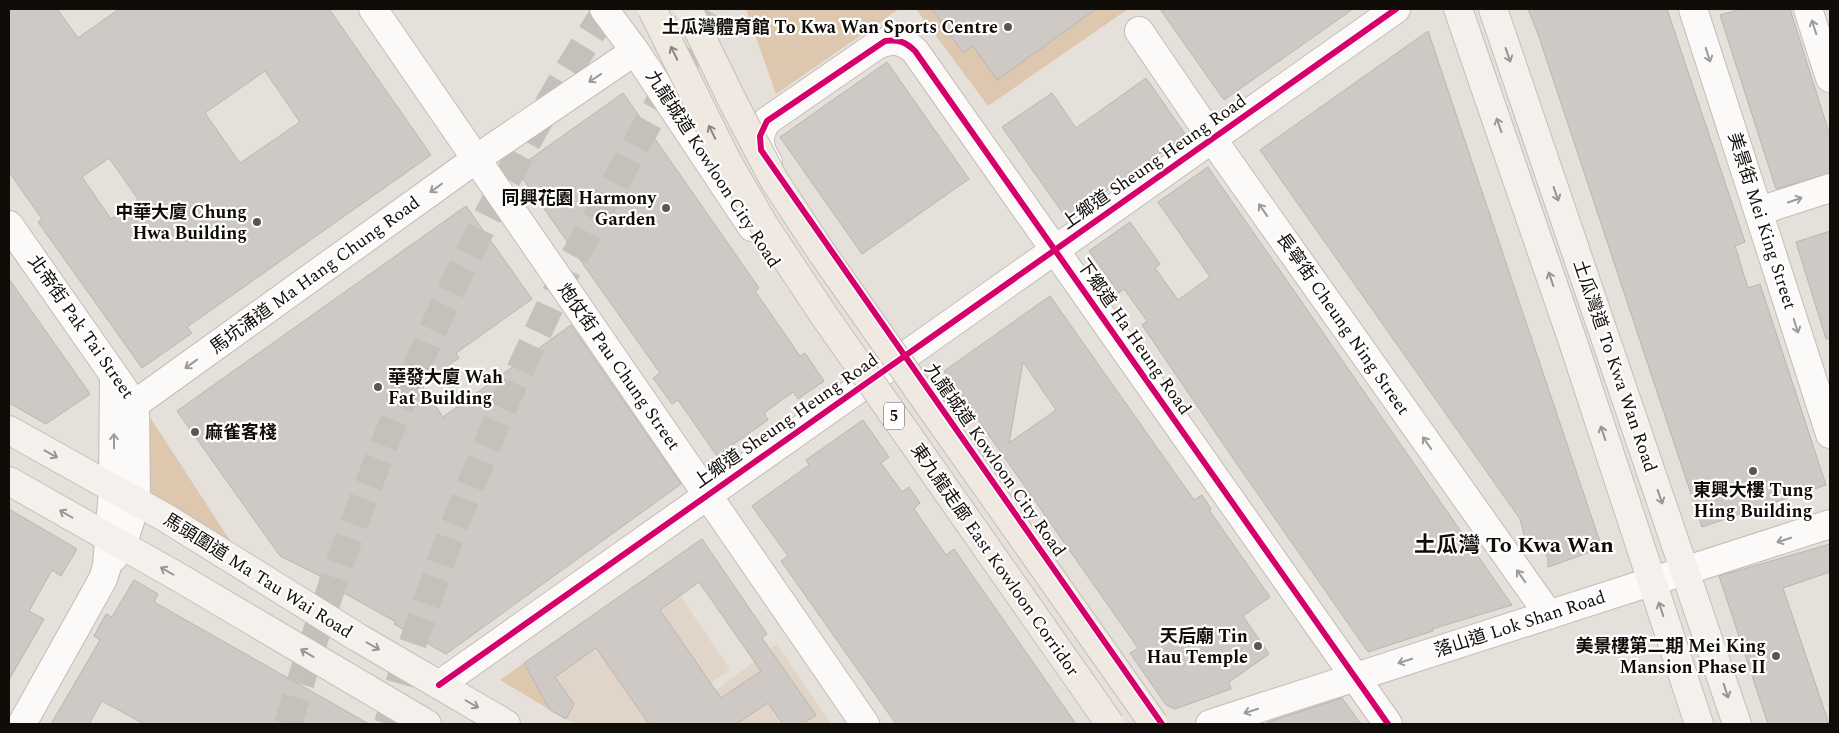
<svg xmlns="http://www.w3.org/2000/svg" width="1839" height="733" viewBox="0 0 1839 733" font-family="Spectral,'Noto Sans TC',serif">
<style>
.built{fill:#e1d5c9}
.green{fill:#dec7af}
.building{fill:#cec9c4;stroke:#b9b5af;fill-rule:evenodd}
.lines{fill:none;stroke-linecap:round;stroke-linejoin:round}
.highway-tunnel{stroke:#c6c0ba;stroke-width:28;stroke-dasharray:28 14;stroke-linecap:butt}
.minor-casing{stroke:#c2bdb7;stroke-width:30}
.major-casing{stroke:#c2bfbb;stroke-width:30}
.highway-casing{stroke:#c2bfbb;stroke-width:30}
.minor{stroke:#fbfaf9;stroke-width:28}
.major{stroke:#f4f0ec;stroke-width:28}
.highway{stroke:#efe9e2;stroke-width:28}
.highway-bridge-casing{stroke:#c2bfbb;stroke-width:30;stroke-linecap:butt}
.highway-bridge{stroke:#efe9e2;stroke-width:28}
.cycleway-casing{stroke:#fff;stroke-width:9}
.cycleway{stroke:#d6006c;stroke-width:6}
.oneway{stroke:#9d9b99}
.oneway2{stroke:#8b8680}
.oneway3{stroke:#999591}
.poi-dot{fill:#5b5652;stroke:#fff;stroke-width:2}
.labels{text-anchor:middle;dominant-baseline:central;stroke-width:4.5;stroke-linejoin:round;paint-order:stroke}
.shield{fill:#fff;stroke:#585552;stroke-width:1}
.shield-label{font-size:16px;font-weight:bold;fill:#100c08}
.poi-label{font-size:18px;font-weight:bold;fill:#100c08;stroke:#fff;text-anchor:end}
.street-label{font-size:18px;fill:#100c08;stroke:#fff}
.district-label{font-size:22px;font-weight:bold;fill:#100c08;stroke:#fff}
</style>
<rect width="100%" height="100%" fill="#e6e0da"/>
<path class="built" d="M661,567L730,670L652,724H575L550,710L524,663Z
M777,644L831,724H672Z"/>
<path class="green" d="M746,9H899L776,94Z
M916,9H1128L988,106Z
M144,408L242,559L141,497Z
M524,663L550,710L500,680Z"/>
<path class="building" d="M9,9H57L78,38L119,9H329L431,155L187,327L192,333L142,368L38,222L42,219L9,172ZM265,71L300,122L240,163L205,113ZM109,158L138,199L111,219L82,177Z
M932,9H1096L997,80L973,46L963,53Z
M1160,9H1353L1224,100Z
M1528,9H1667L1745,242L1735,246L1748,288L1760,284L1826,485L1702,527L1538,34Z
M1741,9H1790L1830,136V173L1776,189L1720,15Z
M1428,31L1602,548L1548,567V558L1532,536L1525,538L1520,519L1260,150Z
M887,62L969,179L862,254L780,137Z
M1146,78L1186,135L1067,219L1002,127L1052,93L1076,128Z
M623,93L759,288L755,291L800,356L805,353L824,381L798,399L793,392L764,413L768,420L717,456L678,400L672,404L653,378L660,373L516,169Z
M1208,167L1358,383L1512,605L1432,629L1433,631L1368,652L1239,467L1142,325L1147,321L1124,289L1119,293L1089,251L1130,222L1160,264L1155,268L1178,300L1210,277L1158,202Z
M466,206L532,299L456,353L459,358L421,384L443,417L571,325L681,484L446,654L394,624L396,622L319,579L322,577L280,556L177,411Z
M1830,231V339H1826L1796,242Z
M9,279L90,394L46,424L9,403Z
M1050,296L1194,500L1202,495L1211,509L1209,510L1270,597L1243,616L1269,654L1229,682L1231,689L1175,709L1166,705L1130,653L1138,648L944,371ZM1023,362L1056,410L1009,443Z
M863,420L889,457L881,463L902,492L909,487L920,503L914,509L946,555L954,549L1076,724H896L781,561L788,556L752,506L809,465L806,460Z
M9,509L77,549L61,576L52,570L29,611L44,619L9,680Z
M702,539L767,634L762,638L816,715L803,724H783L768,703L736,724H649L596,648L555,677L574,704L566,719L550,710L524,663ZM699,582L761,671L721,698L660,610Z
M1830,544V572L1783,588L1829,724H1768L1719,576Z
M134,580L158,594L154,602L369,724H144L102,701L89,724H51L100,640L94,636L106,614L112,617Z
M1342,698L1361,724H1268V722Z"/>
<g class="lines">
<path class="highway-tunnel" d="M288,724C362,474 464,229 607,9
M388,724L403,671L452,531L502,409L565,274L658,105L718,9"/>
<defs>
<path id="minor" d="M373,9L865,724
M604,9L635,51L752,227
M1693,9L1830,434
M1808,9L1830,78
M1139,31L1225,157L1549,615
M768,162C758,148 757,136 767,121L877,45C892,38 903,40 915,51L1388,724
M1759,211L1830,188
M9,225L125,391
M135,404L476,159L635,51
M114,557L122,545L136,503L135,404
M439,685L1396,9
M22,724L103,579L107,566L113,490L114,376
M1210,724L1830,524"/>
<path id="major" d="M1458,9L1572,339L1699,724
M1493,9L1737,724
M9,430L166,518L357,637L506,724
M9,481L180,578L427,724"/>
<path id="highway" d="M701,36L733,102"/>
</defs>
<use href="#minor" class="minor-casing"/>
<use href="#major" class="major-casing"/>
<use href="#highway" class="highway-casing"/>
<use href="#minor" class="minor"/>
<use href="#major" class="major"/>
<use href="#highway" class="highway"/>
<defs>
<path id="highway-bridge" d="M652,9L727,161L764,225L823,314L1110,724
M688,9L701,36
M733,102L774,180L822,253L1154,724"/>
</defs>
<use href="#highway-bridge" class="highway-bridge-casing"/>
<use href="#highway-bridge" class="highway-bridge"/>
<defs>
<path id="cycleway" d="M439,685L1396,9
M1162,724L761,150L760,136L767,121L885,41C898,39 906,42 915,51L1388,724"/>
</defs>
<use href="#cycleway" class="cycleway-casing"/>
<use href="#cycleway" class="cycleway"/>
</g>
<defs><path id="oneway-shaft" d="M-6 0H5M1.5-3L5.5 0L1.5 3" fill="none" stroke-width="1.6" stroke-linecap="round" stroke-linejoin="round" transform="scale(1.25)"/></defs>
<g class="oneway">
<use href="#oneway-shaft" transform="translate(1814 27) rotate(-108)"/>
<use href="#oneway-shaft" transform="translate(1708 55) rotate(72)"/>
<use href="#oneway-shaft" transform="translate(595 78) rotate(146)"/>
<use href="#oneway-shaft" transform="translate(436 188) rotate(144)"/>
<use href="#oneway-shaft" transform="translate(1795 200) rotate(-19)"/>
<use href="#oneway-shaft" transform="translate(1263 210) rotate(-125)"/>
<use href="#oneway-shaft" transform="translate(1796 326) rotate(72)"/>
<use href="#oneway-shaft" transform="translate(191 364) rotate(144)"/>
<use href="#oneway-shaft" transform="translate(114 441) rotate(-90)"/>
<use href="#oneway-shaft" transform="translate(1427 443) rotate(-125)"/>
<use href="#oneway-shaft" transform="translate(1784 540) rotate(162)"/>
<use href="#oneway-shaft" transform="translate(1521 576) rotate(-125)"/>
<use href="#oneway-shaft" transform="translate(1405 661) rotate(162)"/>
<use href="#oneway-shaft" transform="translate(1251 711) rotate(162)"/>
</g>
<g class="oneway2">
<use href="#oneway-shaft" transform="translate(674 53) rotate(-116)"/>
<use href="#oneway-shaft" transform="translate(712 132) rotate(-116)"/>
</g>
<g class="oneway3">
<use href="#oneway-shaft" transform="translate(1508 55) rotate(71)"/>
<use href="#oneway-shaft" transform="translate(1499 125) rotate(-109)"/>
<use href="#oneway-shaft" transform="translate(1556 194) rotate(71)"/>
<use href="#oneway-shaft" transform="translate(1551 279) rotate(-109)"/>
<use href="#oneway-shaft" transform="translate(1603 433) rotate(-108)"/>
<use href="#oneway-shaft" transform="translate(51 454) rotate(29)"/>
<use href="#oneway-shaft" transform="translate(1660 497) rotate(71)"/>
<use href="#oneway-shaft" transform="translate(66 514) rotate(-150)"/>
<use href="#oneway-shaft" transform="translate(167 571) rotate(-150)"/>
<use href="#oneway-shaft" transform="translate(1661 609) rotate(-108)"/>
<use href="#oneway-shaft" transform="translate(373 646) rotate(30)"/>
<use href="#oneway-shaft" transform="translate(307 653) rotate(-149)"/>
<use href="#oneway-shaft" transform="translate(1726 691) rotate(72)"/>
<use href="#oneway-shaft" transform="translate(472 704) rotate(30)"/>
</g>
<g class="poi-dot">
<circle cx="1008" cy="27" r="5"/>
<circle cx="666" cy="208" r="5"/>
<circle cx="257" cy="222" r="5"/>
<circle cx="378" cy="387" r="5"/>
<circle cx="195" cy="432" r="5"/>
<circle cx="1753" cy="471" r="5"/>
<circle cx="1258" cy="646" r="5"/>
<circle cx="1776" cy="656" r="5"/>
</g>
<g class="labels">
<rect class="shield" x="884" y="402.5" width="20" height="27" rx="4"/>
<g class="shield-label">
<text x="894" y="416">5</text>
</g>
<g class="poi-label">
<text x="998" y="27">土瓜灣體育館 To Kwa Wan Sports Centre</text>
<text x="656" y="198">同興花園 Harmony<tspan x="656" dy="21">Garden</tspan></text>
<text x="247" y="212">中華大廈 Chung<tspan x="247" dy="21">Hwa Building</tspan></text>
<text x="388" y="377" text-anchor="start">華發大廈 Wah<tspan x="388" dy="21">Fat Building</tspan></text>
<text x="205" y="432" text-anchor="start">麻雀客棧</text>
<text x="1753" y="490" text-anchor="middle">東興大樓 Tung<tspan x="1753" dy="21">Hing Building</tspan></text>
<text x="1248" y="636">天后廟 Tin<tspan x="1248" dy="21">Hau Temple</tspan></text>
<text x="1766" y="646">美景樓第二期 Mei King<tspan x="1766" dy="21">Mansion Phase II</tspan></text>
</g>
<g class="street-label">
<text transform="translate(1154 162) rotate(-35)">上鄉道 Sheung Heung Road</text>
<text transform="translate(713 169) rotate(57)">九龍城道 Kowloon City Road</text>
<text transform="translate(1762 221) rotate(72)">美景街 Mei King Street</text>
<text transform="translate(315 275) rotate(-36)">馬坑涌道 Ma Hang Chung Road</text>
<text transform="translate(1343 324) rotate(55)">長寧街 Cheung Ning Street</text>
<text transform="translate(81 327) rotate(55)">北帝街 Pak Tai Street</text>
<text transform="translate(1134 337) rotate(55)">下鄉道 Ha Heung Road</text>
<text transform="translate(1615 366) rotate(71)">土瓜灣道 To Kwa Wan Road</text>
<text transform="translate(619 367) rotate(55)">炮仗街 Pau Chung Street</text>
<text transform="translate(786 421) rotate(-35)">上鄉道 Sheung Heung Road</text>
<text transform="translate(995 460) rotate(55)">九龍城道 Kowloon City Road</text>
<text transform="translate(995 560) rotate(55)">東九龍走廊 East Kowloon Corridor</text>
<text transform="translate(258 576) rotate(32)">馬頭圍道 Ma Tau Wai Road</text>
<text transform="translate(1520 624) rotate(-18)">落山道 Lok Shan Road</text>
</g>
<g class="district-label">
<text x="1514" y="545">土瓜灣 To Kwa Wan</text>
</g>
</g>
<rect width="1839" height="733" fill="none" stroke="#100c08" stroke-width="20"/>
</svg>
